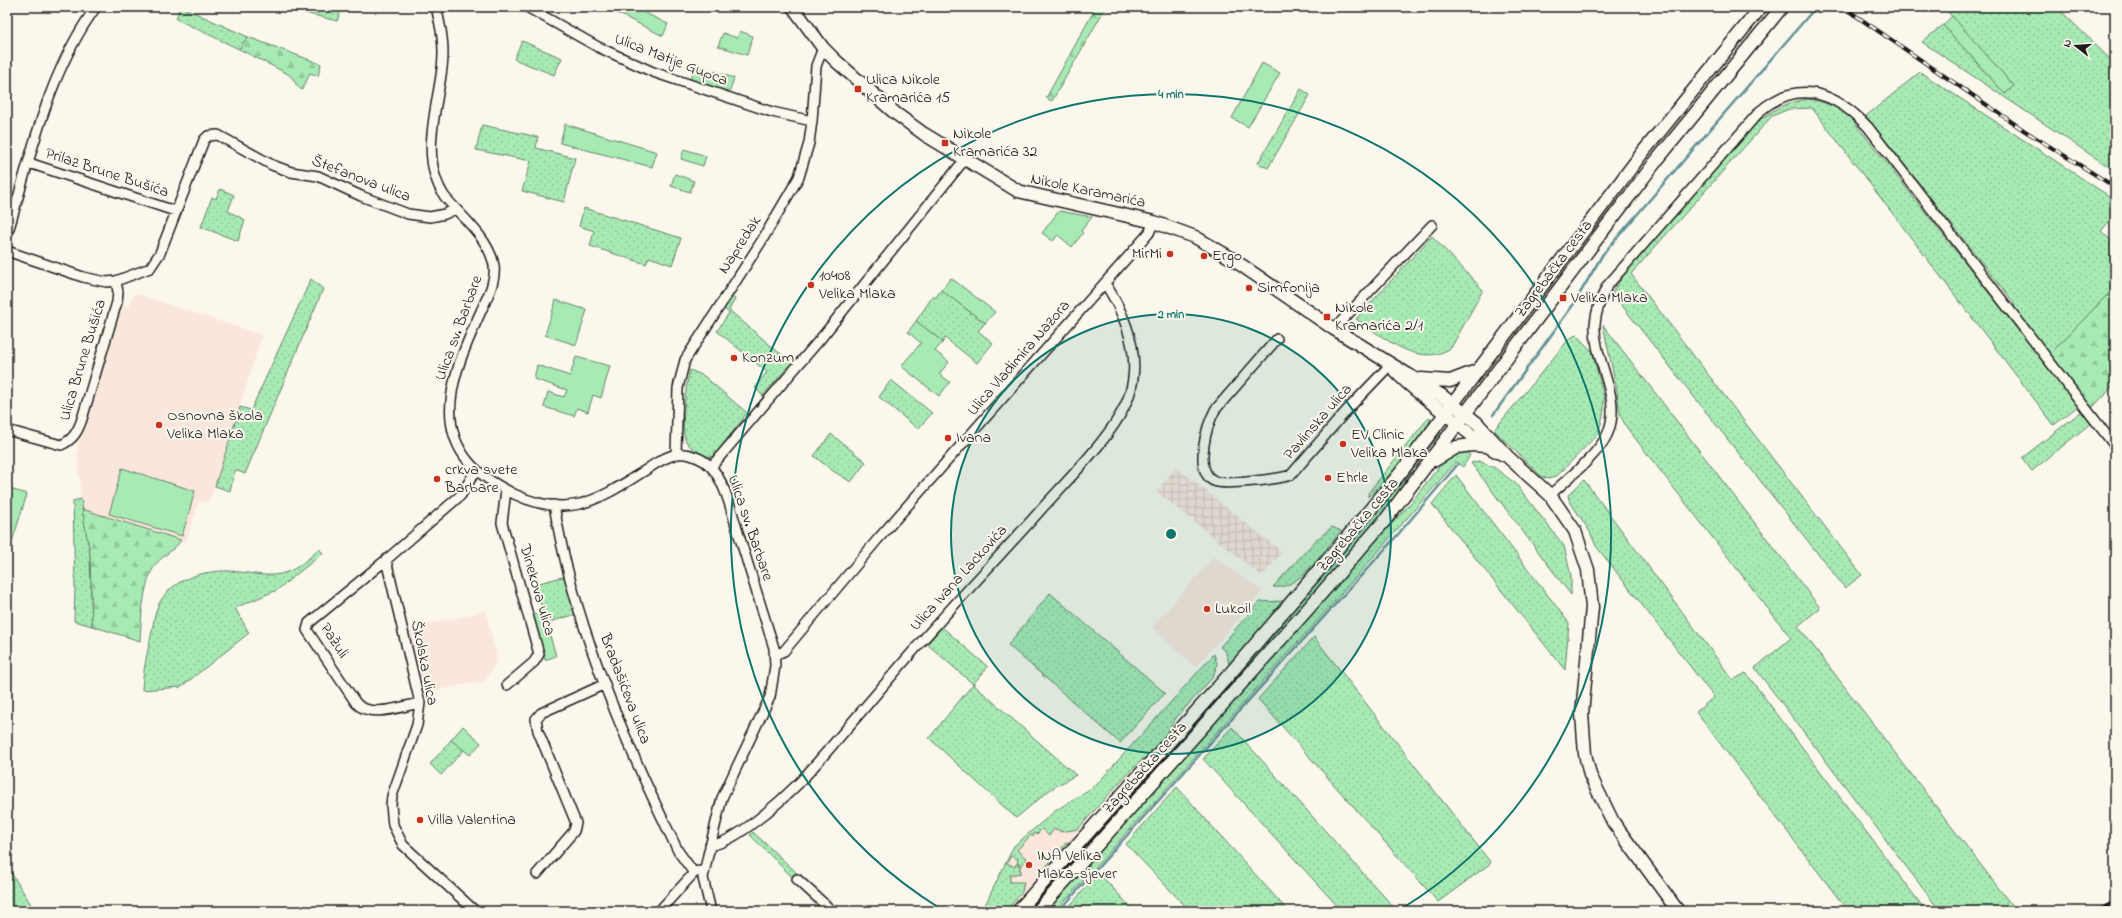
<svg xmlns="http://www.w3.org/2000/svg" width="2122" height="918" viewBox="0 0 2122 918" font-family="'Indie Flower',sans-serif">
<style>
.built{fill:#fbe6dd}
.industrial{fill:url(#industrial-grid)}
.grass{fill:url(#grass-dots);stroke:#628368}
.forest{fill:url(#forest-firs);stroke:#628368}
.garden{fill:#a8eab4;stroke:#628368}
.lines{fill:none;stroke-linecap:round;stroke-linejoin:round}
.stream{stroke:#609197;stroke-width:2.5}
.minor-casing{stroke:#1c1c1c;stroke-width:12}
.secondary-casing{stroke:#1c1c1c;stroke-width:15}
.minor{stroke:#fbf7ec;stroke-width:9}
.secondary{stroke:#fbf7ec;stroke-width:12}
.rail-casing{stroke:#1c1c1c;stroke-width:4}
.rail{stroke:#fbf7ec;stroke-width:2.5;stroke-dasharray:8;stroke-linecap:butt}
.ring{fill:none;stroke:#0f766e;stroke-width:2}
.poi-dot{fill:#c8321e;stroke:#fbf7ec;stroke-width:1.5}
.labels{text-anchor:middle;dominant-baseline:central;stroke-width:4;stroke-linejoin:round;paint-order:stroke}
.street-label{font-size:16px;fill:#1c1c1c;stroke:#fbf7ec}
.poi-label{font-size:16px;fill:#1c1c1c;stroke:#fbf7ec;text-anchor:start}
.centre{fill:#0f766e;stroke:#fbf7ec;stroke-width:2}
.ring-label{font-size:12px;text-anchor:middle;font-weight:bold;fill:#0f766e;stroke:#fbf7ec;stroke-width:4;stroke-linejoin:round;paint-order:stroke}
</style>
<defs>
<pattern id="industrial-grid" width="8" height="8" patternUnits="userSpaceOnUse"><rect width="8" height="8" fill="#fbe6dd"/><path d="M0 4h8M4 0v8" fill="none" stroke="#d7c5bd"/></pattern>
<pattern id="grass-dots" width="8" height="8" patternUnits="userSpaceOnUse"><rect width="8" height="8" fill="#a8eab4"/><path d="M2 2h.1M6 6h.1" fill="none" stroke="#90c89a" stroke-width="1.8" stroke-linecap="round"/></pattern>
<pattern id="forest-firs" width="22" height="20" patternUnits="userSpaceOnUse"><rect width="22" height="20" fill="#a8eab4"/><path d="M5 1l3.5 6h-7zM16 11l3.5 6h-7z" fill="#90c89a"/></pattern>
</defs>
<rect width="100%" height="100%" fill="#fbf7ec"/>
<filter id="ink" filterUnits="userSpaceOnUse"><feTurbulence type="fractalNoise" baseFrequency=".025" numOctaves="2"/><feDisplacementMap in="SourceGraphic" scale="8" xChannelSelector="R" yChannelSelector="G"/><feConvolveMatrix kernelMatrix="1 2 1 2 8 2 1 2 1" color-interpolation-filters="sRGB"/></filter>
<g filter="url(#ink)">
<path class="built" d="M134,293L262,335L215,486L207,503L199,501L186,542L82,509L77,455L78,444L123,306L129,307Z
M1214,557L1263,591L1195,667L1152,627Z
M486,611L497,659L485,681L437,690L424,694L410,632L413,627Z
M1055,812L1079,827L1070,845L1040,879L1017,899L996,883L1012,850Z"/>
<path class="industrial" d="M1176,467L1282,552L1262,576L1157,492Z"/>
<path class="grass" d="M180,7H182L248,37L239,49L176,19Z
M287,7H342L337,21L286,8Z
M1953,7H2057L2115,64V171L1922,42L1943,25L2005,94L2014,86L1948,12Z
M522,41L562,58L554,75L514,59Z
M1920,72L2115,200V215L2101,231L2115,244V287L2050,354L2015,310L2014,303L1866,116Z
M1301,89L1310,95L1268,168L1258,163Z
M1808,99C1826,102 1837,107 1851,118L2078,406L2054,425L1812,108L1789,109L1772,116L1631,274L1862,575L1845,588L1612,293L1627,270L1754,125C1771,110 1786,102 1808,99Z
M482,125L538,137L536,148L575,158L564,202L522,191L531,161L476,150Z
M220,189L234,195L228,211L245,220L238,241L201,227L212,197L216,199Z
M584,208L681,238L672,265L649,257L646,264L590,246L594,231L579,226Z
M1432,236L1483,290L1451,348C1418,369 1384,337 1356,319Z
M311,279L323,289L245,474L235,470L230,491L215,486L240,407L251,410Z
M941,290L985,323L978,331L993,343L977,363L945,338L943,342L916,321L933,296L935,298Z
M730,295L735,299L729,310L791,363L763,396L755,388L767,372L717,331L729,313L722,307Z
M1603,325L1820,608L1798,626L2016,911H1940L1755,668L1791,638L1627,428L1620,415L1617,391Z
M1576,335L1592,351L1604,397V410L1601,424L1597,435L1556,477L1548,479L1541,476L1494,430L1569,339Z
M690,370L704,376L747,413L716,454L712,457C704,456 690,449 686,441C680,429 686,384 690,370Z
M891,380L932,413L918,429L879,397Z
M2082,411L2091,423L2032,471L2022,458Z
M1429,417L1431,418C1422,446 1388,476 1368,497V493Z
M1439,431L1441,432L1412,470L1386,509L1320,588L1030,911H1026L1341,555Z
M831,434L866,462L851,482L833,471L814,456Z
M1463,450L1470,455L1463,467L1456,462L1334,602L1056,911H1045L1363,554L1409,505L1445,459Z
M1479,461L1495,468L1516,484L1564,546L1571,576V595L1471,463Z
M1456,475L1569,623L1565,670L1432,504Z
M1584,480L1733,680L1746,673L1926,911H1848L1696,712L1714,697L1596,546L1590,532L1569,500L1568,495Z
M81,499L90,554L92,626L74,621L75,588L73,501Z
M1332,527L1341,531C1324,550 1299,591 1273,587L1314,542Z
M319,549L323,553L277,590L235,608L249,633L181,687L142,690C143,671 147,654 151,636C153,627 154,615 158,606C170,579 203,570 230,571C248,572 270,579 287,572C299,568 310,557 319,549Z
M566,576L577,614L546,623L535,584Z
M1050,593L1165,693L1120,743L1008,645Z
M1284,601L1285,602L1229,664L1226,652L1220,647L1259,602Z
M942,627L988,667L973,684L1076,775L1051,789L1016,818L929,738L973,684L927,644Z
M1314,637L1491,863L1438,902L1258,699Z
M1214,654L1217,664L1213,677L1176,718L1159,745L1127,774L1078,829L1060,832L1059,830L1054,829L1049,836L1042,829L1037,834L1035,833L1033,836L1031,835L1017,850L1027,859L1022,865L1017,863L1018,859L1011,856L1007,863L1015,867L1016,864L1021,866L1019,870H1021V873L1010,875V882H1024L1022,892L1006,911H982L1014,846L1055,811L1096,785Z
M1232,727L1397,911H1342L1203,759Z
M451,740L464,750L441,775L430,764Z
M1177,787L1288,911H1190L1126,844Z
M753,832L797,873L793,878L750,835Z
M1067,842H1070V845L1038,880L1037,879V877Z
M7,866L35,911H7Z
M1099,873L1134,911H1065Z"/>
<path class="forest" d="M1096,7H1106L1052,101L1046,98Z
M248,37L321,64L318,76L310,73L302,90C295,86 295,79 288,74L239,49Z
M2115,287V384L2092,408L2050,354Z
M82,509L181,540C174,551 163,555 156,564C143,581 141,620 140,641L92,626L90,554Z"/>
<path class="garden" d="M620,7H633L668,24L663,36L617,13Z
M1952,16L2014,86L2005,94L1943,25Z
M740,31L753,36L747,55L718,46L723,33L737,38Z
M1262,63L1280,73L1248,127L1232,118Z
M695,65L734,78L728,97L689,84Z
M565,124L657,152L652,167L560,143Z
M684,149L706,156L703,166L681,159Z
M675,174L694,181L690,192L671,186Z
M1059,211L1092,217L1081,231L1083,233L1072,247L1058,235L1053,241L1042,233Z
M951,278L995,312L985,323L941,290Z
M556,300L587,310L576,345L545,335Z
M916,321L943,342L935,351L949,362L939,374L950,382L939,396L901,366L921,343L908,332Z
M576,357L610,366L601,398L593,395L588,412L577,408L574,416L544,407L548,392L564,397L567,390L534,379L537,365L570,376Z
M122,468L195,491L182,536L109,514Z
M7,488L27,494L7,558Z
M543,612L556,656L545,660L532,615Z
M463,726L481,743L470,755L451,740Z"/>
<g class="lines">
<path class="stream" d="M1493,415L1573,305L1603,254L1816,7
M1059,911L1394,539L1458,464"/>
<defs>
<path id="minor" d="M436,7C441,27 445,47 442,68C437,111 419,158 445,197C461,216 486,236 493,261C498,277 488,296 481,311C461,357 431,416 468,461C479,475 498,486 514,494C535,504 557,509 580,504C603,498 622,485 641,473C652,466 665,456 678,454C689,453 702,458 710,466C724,479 732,513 738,532C750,570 762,609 774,648L775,666L770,697L722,798L708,855L703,878L711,911
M527,7L598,47L653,72L772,112L812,121
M29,163L175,211
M7,235C31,157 47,74 96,7
M7,251L83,277L106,282L116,281L150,268L160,253L204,140L208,136L218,135L272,165L291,172L318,176L361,196L408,214L430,217L445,214L455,209
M1334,329L1432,225
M1277,339L1215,410C1207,425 1193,471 1214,481C1225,486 1278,479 1291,475L1347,410L1390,365
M7,430L61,445C73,440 78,431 82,419L117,302L118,292L116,281
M676,454L678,388L685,360L761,242L799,177L809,143L812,121L816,66L823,48
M711,467L822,337L965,159
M506,490L502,523L539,654L534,662L507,685
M1550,495C1567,479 1597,456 1607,435C1624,397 1593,362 1595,324C1596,311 1601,298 1607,286L1760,111C1799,78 1836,93 1868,127L2115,446
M554,505C572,616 619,728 667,828L678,851L694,873
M386,560L309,623L307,630L356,703C370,719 402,706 420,703
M775,655L784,651L878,539L1149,233L1154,222
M710,845C733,845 783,799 800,782C847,730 891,675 938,623C971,586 1005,550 1038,513C1065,482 1116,434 1129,396C1142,357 1126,316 1105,283
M537,874L574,831L576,823L538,731L536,719L541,713L605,684
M797,879L832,911
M475,911L403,845L393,825L391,805L392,796L417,725L420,703L386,560L461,495L476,470
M659,911L694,873L699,871"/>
<path id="secondary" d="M793,7L823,48L836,61L895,113L924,134L1018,191L1154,222L1195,237L1231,258L1334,329L1441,395L1477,423L1508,457L1550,495L1575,531L1588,570L1592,607L1582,714L1585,754L1590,775L1613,822L1678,911
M1395,371C1408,385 1423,396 1438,408C1459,424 1479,444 1504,455
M1421,379L1450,381L1476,371
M1435,460L1457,447L1472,445L1487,446
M1018,911L1228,676L1355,528L1402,471L1643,152L1761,7
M1038,911L1307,610L1386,519L1602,232L1657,160L1782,7"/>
</defs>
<use href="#minor" class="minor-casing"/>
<use href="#secondary" class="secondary-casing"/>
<use href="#minor" class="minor"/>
<use href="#secondary" class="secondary"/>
<defs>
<path id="rail" d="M1843,7L2025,131L2115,187
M2097,911L2115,902"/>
</defs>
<use href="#rail" class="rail-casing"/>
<use href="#rail" class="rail"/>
</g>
</g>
<circle cx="1171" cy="534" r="220" fill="#0f766e" fill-opacity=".12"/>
<g class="ring">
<circle cx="1171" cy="534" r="220"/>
<path d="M941 909A440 440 0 1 1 1401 909"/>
</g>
<g class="poi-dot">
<rect x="854" y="85" width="8" height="8" rx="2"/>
<rect x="941" y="139" width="8" height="8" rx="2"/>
<circle cx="1170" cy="254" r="4"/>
<circle cx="1204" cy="256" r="4"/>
<circle cx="811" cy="285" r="4"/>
<circle cx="1249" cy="288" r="4"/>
<rect x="1559" y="294" width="8" height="8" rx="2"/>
<rect x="1323" y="313" width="8" height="8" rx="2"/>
<circle cx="734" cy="358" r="4"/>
<circle cx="159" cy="425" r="4"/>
<circle cx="948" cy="438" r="4"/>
<circle cx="1343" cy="444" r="4"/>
<circle cx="1328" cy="478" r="4"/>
<circle cx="437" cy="479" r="4"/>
<circle cx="1207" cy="609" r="4"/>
<circle cx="420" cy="820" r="4"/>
<circle cx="1029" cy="865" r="4"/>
</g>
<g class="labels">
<g class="street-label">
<text transform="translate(671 60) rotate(21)">Ulica Matije Gupca</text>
<text transform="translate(107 173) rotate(18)">Prilaz Brune Bušića</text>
<text transform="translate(361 179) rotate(21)">Štefanova ulica</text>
<text transform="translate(1088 191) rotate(12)">Nikole Karamarića</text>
<text transform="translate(740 245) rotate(-57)">Napredak</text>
<text transform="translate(1554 269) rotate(-53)">Zagrebačka cesta</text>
<text transform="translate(459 328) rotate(-70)">Ulica sv. Barbare</text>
<text transform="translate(1019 358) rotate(-49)">Ulica Vladimira Nazora</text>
<text transform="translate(83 360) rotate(-73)">Ulica Brune Bušića</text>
<text transform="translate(1318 422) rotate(-49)">Pavlinska ulica</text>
<text transform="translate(1358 525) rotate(-50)">Zagrebačka cesta</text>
<text transform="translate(750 528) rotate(71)">Ulica sv. Barbare</text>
<text transform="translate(959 578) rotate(-48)">Ulica Ivana Lackovića</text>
<text transform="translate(537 590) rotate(74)">Dinekova ulica</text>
<text transform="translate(334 641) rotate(57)">Pažuli</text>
<text transform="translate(424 663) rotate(79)">Školska ulica</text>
<text transform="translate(625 689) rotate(69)">Bradašićeva ulica</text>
<text transform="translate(1145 768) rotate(-48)">Zagrebačka cesta</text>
</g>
<g class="poi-label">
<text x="866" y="80">Ulica Nikole<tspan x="866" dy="18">Kramarića 15</tspan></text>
<text x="953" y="134">Nikole<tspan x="953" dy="18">Kramarića 32</tspan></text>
<text x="1162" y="254" text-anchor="end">MirMi</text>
<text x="1212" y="256">Ergo</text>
<text x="819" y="276">10408<tspan x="819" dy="18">Velika Mlaka</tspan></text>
<text x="1257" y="288">Simfonija</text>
<text x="1571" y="298">Velika Mlaka</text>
<text x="1335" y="308">Nikole<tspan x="1335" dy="18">Kramarića 2/1</tspan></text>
<text x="742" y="358">Konzum</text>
<text x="167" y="416">Osnovna škola<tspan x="167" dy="18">Velika Mlaka</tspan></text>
<text x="1351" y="435">EV Clinic<tspan x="1351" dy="18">Velika Mlaka</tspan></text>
<text x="956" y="438">Ivana</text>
<text x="445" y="470">crkva svete<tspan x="445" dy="18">Barbare</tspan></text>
<text x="1336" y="478">Ehrle</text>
<text x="1215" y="609">Lukoil</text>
<text x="428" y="820">Villa Valentina</text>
<text x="1037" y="856">INA Velika<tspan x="1037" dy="18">Mlaka-sjever</tspan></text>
</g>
</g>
<circle cx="1171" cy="534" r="6" class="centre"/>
<g class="ring-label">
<text x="1171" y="98">4 min</text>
<text x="1171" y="318">2 min</text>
</g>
<rect width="2122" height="918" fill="none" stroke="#fbf7ec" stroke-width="24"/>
<rect x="12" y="12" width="2098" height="894" fill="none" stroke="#1c1c1c" stroke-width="1.5" filter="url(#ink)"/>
<g transform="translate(2076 46) rotate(287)" stroke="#fbf7ec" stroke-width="3" paint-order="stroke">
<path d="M0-3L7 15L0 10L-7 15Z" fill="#1c1c1c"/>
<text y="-6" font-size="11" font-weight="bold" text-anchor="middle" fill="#1c1c1c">N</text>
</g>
</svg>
